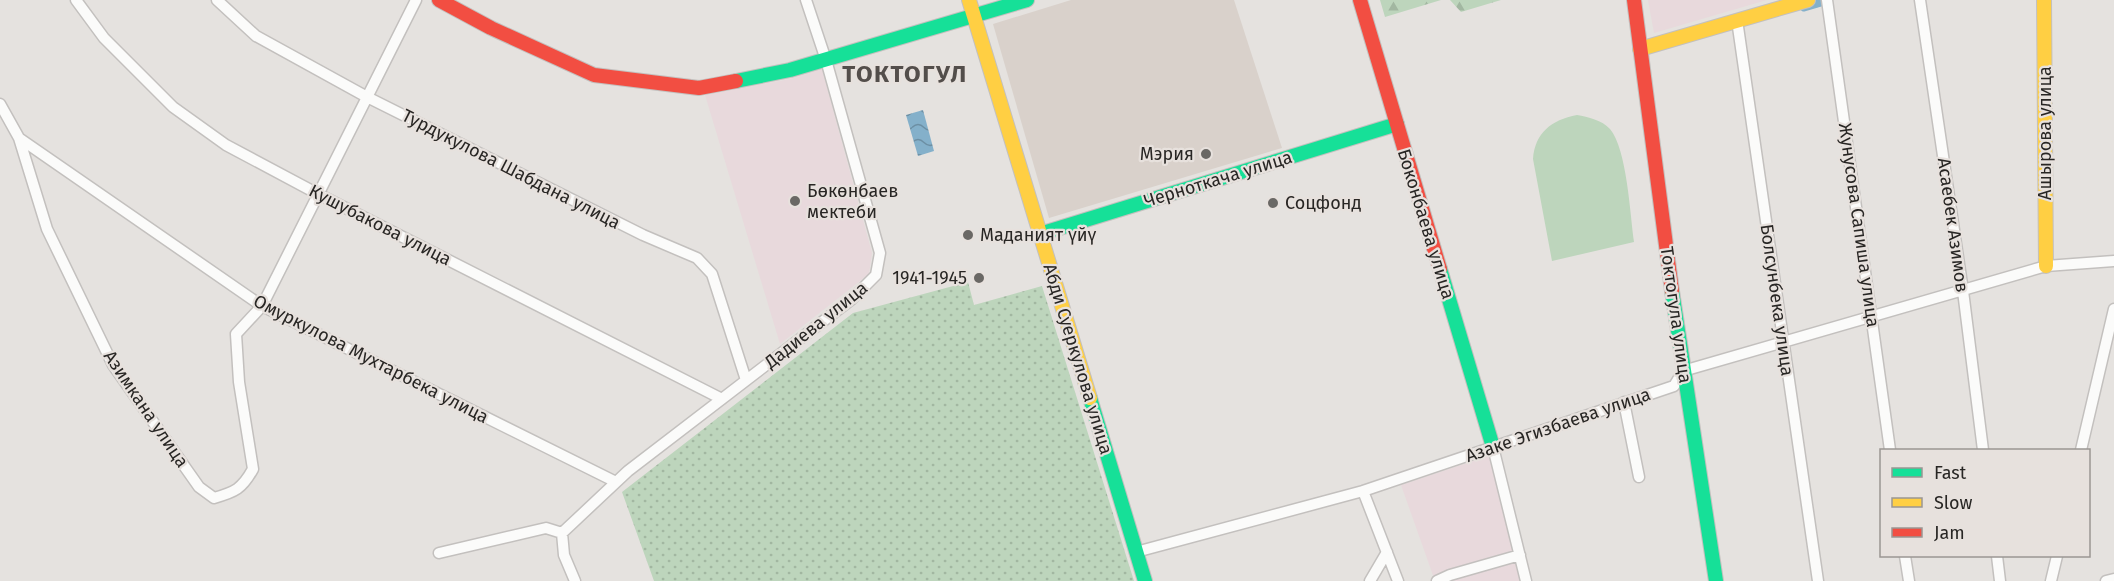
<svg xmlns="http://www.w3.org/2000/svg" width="2114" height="581" viewBox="0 0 2114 581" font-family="'Fira Sans',sans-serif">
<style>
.built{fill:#d9d1cb}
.education{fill:#e8d9dc}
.green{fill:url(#green-dots)}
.forest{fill:url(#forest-firs)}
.pitch{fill:#bdd5bc}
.water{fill:url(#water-waves)}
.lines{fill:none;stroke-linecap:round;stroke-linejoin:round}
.canal{stroke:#84b0ca;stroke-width:9}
.street-casing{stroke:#c3c0be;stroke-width:13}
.fast-casing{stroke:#c3c0be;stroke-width:16}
.slow-casing{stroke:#c3c0be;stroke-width:16}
.jam-casing{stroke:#c3c0be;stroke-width:16}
.street{stroke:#fbfbfa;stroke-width:10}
.fast{stroke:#16e098;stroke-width:14}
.slow{stroke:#ffcf43;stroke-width:14}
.jam{stroke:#f24e42;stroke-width:14}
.poi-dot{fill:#6a6865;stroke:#e7e1dd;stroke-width:2}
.labels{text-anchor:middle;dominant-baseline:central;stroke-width:4.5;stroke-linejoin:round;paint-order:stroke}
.street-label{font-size:18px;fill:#282624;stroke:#e7e1dd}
.poi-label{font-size:18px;fill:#282624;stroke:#e7e1dd;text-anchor:start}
.district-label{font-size:24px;font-weight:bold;letter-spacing:1.5px;fill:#534e4b;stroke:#e7e1dd}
</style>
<defs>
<pattern id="green-dots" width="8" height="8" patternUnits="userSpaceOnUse" patternTransform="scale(1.5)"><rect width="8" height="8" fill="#bdd5bc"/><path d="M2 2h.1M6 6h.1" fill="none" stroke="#a2b7a1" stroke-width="1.8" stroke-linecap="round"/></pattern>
<pattern id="forest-firs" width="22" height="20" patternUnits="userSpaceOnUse" patternTransform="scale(1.5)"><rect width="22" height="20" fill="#bdd5bc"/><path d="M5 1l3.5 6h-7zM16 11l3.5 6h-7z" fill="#a2b7a1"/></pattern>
<pattern id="water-waves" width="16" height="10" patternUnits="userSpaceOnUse" patternTransform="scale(1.5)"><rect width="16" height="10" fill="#84b0ca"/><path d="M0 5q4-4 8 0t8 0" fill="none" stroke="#6c8fa4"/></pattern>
</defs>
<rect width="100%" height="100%" fill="#e5e2df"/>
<path class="built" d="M1071,0H1234L1282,148L1049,218L993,24Z"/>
<path class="education" d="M1648,0H1767L1654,33Z
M822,69L872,253L869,274L780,344L705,95L790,79Z
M1494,454L1532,581H1435L1401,485Z"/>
<path class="green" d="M968,282L974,305L1042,286L1134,581H654L622,492L853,313Z"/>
<path class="forest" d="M1380,0H1441L1385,17Z
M1450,0H1501L1461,12Z"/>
<path class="pitch" d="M1577,115C1588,117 1602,120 1610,129C1627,149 1630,214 1634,242L1552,261L1533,159C1535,133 1551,120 1577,115Z"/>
<path class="water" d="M923,110L934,151L918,156L906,115Z"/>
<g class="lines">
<path class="canal" d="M1804,7L1821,2"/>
<defs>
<path id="street" d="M76,0L104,38L173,107L226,145L318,194L722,399
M217,0L256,36L367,97L643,235L697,258L712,274L746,380
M1827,0L1890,450
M1920,0L1963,291L1983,450
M1737,20L1818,581
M0,104L19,138L262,306L616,482
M19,138L47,229L113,365L199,487L214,498C235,492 242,489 253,469L239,382L236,334L262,306L416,0
M1624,402L1639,477
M1493,447L1526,581
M2081,450L2114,309
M1363,491L1398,581
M562,533L628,471L852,299L876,275L880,253L826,60L806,0
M562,533L564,555L575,581
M1136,552L1363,491L1674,386L1683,371L2046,266L2114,261
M439,553L546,528L562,533
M1905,556L1909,581
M1997,556L2000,581
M1370,581L1387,552
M1437,581L1450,575L1520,555
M2051,581L2057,556
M2106,581L2114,579"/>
<path id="fast" d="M736,81L790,70L1027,0
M1040,234L1397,124
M1440,269L1493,447
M1672,291L1716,581
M1090,398L1145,581"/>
<path id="slow" d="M969,0L1090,398
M2044,0L2046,266
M1640,49L1808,0"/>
<path id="jam" d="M439,0L491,28L594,75L699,88L736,81
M1360,0L1440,269
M1634,0L1672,291"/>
</defs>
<use href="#street" class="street-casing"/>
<use href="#fast" class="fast-casing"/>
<use href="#slow" class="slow-casing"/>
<use href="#jam" class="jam-casing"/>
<use href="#street" class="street"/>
<use href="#fast" class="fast"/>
<use href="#slow" class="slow"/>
<use href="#jam" class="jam"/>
</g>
<g class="poi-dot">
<circle cx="1206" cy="154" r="6"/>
<circle cx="795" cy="201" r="6"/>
<circle cx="1273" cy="203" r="6"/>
<circle cx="968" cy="235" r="6"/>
<circle cx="979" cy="278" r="6"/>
</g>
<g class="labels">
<g class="street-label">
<text transform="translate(2045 133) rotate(-90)">Ашырова улица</text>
<text transform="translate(511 169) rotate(27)">Турдукулова Шабдана улица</text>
<text transform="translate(1218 179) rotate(-17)">Черноткача улица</text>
<text transform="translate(1426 224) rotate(73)">Боконбаева улица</text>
<text transform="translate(380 225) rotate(27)">Кушубакова улица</text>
<text transform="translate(1859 225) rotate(82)">Жунусова Сапиша улица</text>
<text transform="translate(1953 225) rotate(82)">Асаебек Азимов</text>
<text transform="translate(1777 300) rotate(82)">Болсунбека улица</text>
<text transform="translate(1676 315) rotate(82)">Токтогула улица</text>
<text transform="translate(816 325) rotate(-39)">Дадиева улица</text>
<text transform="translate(371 359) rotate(27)">Омуркулова Мухтарбека улица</text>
<text transform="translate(1078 359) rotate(73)">Абди Суеркулова улица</text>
<text transform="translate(146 409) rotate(56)">Азимкана улица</text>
<text transform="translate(1558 425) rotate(-19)">Азаке Эгизбаева улица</text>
</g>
<g class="poi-label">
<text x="1194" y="154" text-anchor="end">Мэрия</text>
<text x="807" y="191">Бөкөнбаев<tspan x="807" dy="21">мектеби</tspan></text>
<text x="1285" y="203">Соцфонд</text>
<text x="980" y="235">Маданият үйү</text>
<text x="967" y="278" text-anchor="end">1941-1945</text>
</g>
<g class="district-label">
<text x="905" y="74">ТОКТОГУЛ</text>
</g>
</g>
<rect x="1880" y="449" width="210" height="108" fill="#e7e1dd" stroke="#9b9693" stroke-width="1.5"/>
<rect x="1892" y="468" width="30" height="9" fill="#16e098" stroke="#9b9693" stroke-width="1.5"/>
<text x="1934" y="479" font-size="18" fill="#282624">Fast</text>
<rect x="1892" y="498" width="30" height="9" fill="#ffcf43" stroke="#9b9693" stroke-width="1.5"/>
<text x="1934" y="509" font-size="18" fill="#282624">Slow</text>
<rect x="1892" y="528" width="30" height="9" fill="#f24e42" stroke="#9b9693" stroke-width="1.5"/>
<text x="1934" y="539" font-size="18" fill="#282624">Jam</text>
</svg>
